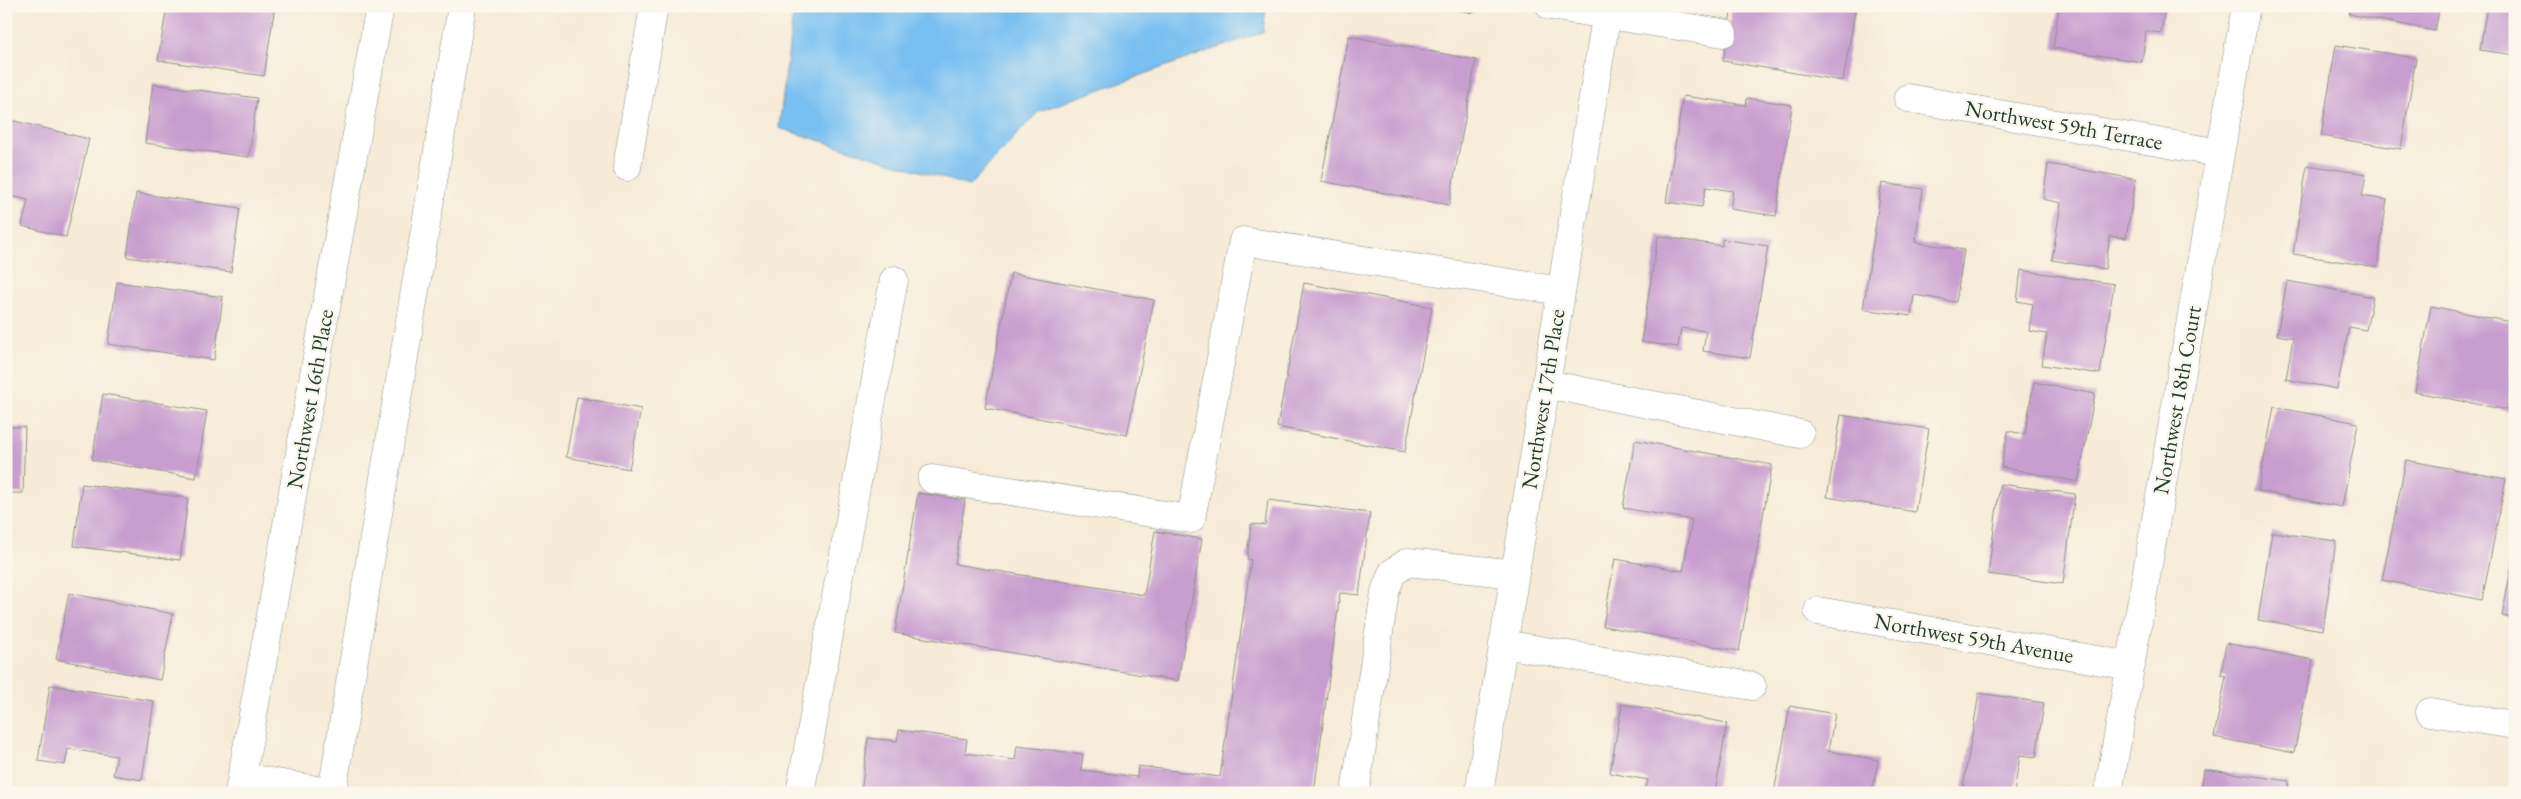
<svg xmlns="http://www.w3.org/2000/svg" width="2521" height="799" viewBox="0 0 2521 799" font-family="'EB Garamond',serif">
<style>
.water{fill:#78c0f1;stroke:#4c7e92}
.building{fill:#c79ecf}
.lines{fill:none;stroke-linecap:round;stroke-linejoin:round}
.minor-casing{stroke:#8a9486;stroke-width:29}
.minor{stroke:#fff;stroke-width:28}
.labels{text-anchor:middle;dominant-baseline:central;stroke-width:5;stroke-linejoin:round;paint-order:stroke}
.street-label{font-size:22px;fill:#1f3d34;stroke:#fbf7ec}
</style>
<rect width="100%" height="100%" fill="#fbf7ec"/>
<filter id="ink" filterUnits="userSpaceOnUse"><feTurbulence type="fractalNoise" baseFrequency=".02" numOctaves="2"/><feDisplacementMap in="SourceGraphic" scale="10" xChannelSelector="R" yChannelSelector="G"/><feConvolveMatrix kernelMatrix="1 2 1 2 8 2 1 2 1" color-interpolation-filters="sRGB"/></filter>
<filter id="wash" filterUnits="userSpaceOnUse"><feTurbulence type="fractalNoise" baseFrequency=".0096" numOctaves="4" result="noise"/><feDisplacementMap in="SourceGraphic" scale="20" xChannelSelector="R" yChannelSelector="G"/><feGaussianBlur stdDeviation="1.12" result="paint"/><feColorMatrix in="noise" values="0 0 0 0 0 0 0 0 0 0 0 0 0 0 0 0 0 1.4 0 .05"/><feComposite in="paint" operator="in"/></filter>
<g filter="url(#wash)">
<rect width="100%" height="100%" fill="#f6ebd7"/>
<path class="water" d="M794,6H1266L1263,32L1039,111L969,186L779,128Z"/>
<g id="blocks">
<path class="building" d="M167,6H275L264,76L158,60Z
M1441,6H1474L1473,13Z
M1732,6H1856L1843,81L1723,61Z
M2059,6H2165L2161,33L2146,31L2142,62L2053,48Z
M2351,6H2440L2435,31L2349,14Z
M2487,6H2515V55L2480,50Z
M1349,36L1476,60L1449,205L1321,181Z
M2336,45L2416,58L2401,149L2321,136Z
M153,84L257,98L249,157L145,143Z
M1683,96L1746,105L1747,98L1792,105L1776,216L1730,209L1733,191L1706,187L1702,207L1666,202Z
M6,119L89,139L66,237L22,226L28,200L6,195Z
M2048,164L2136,179L2126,238L2110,236L2105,269L2052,260L2061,203L2043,199Z
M2307,165L2366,174L2362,196L2387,200L2377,267L2293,254Z
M1882,183L1923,189L1915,242L1964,250L1956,302L1914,295L1911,316L1863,309Z
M136,193L240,208L231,272L127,257Z
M1658,236L1722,246V239L1768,246L1750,358L1703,351L1706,331L1681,328L1678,347L1641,342Z
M2021,270L2114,284L2100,374L2042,365L2047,334L2029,331L2033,304L2017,301Z
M1011,273L1154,300L1127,435L985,408Z
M2287,281L2373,297L2366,330L2349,327L2337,389L2286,379L2293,338L2277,335Z
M117,282L223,297L214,360L108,344Z
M1304,283L1432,307L1405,452L1277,427Z
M2431,306L2515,323V396L2512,411L2415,392Z
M2034,382L2095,394L2078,482L2001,467L2008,431L2025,434Z
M103,394L207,411L196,478L92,460Z
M577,397L641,409L629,469L566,457Z
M2274,407L2358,423L2342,507L2258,491Z
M1841,415L1929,429L1915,512L1827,497Z
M6,427H25L23,493H6Z
M1635,440L1772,465L1739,651L1603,626L1615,559L1683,571L1692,520L1623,508Z
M2406,460L2506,479L2482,600L2382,580Z
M82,484L188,498L180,560L74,546Z
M2000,484L2075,494L2063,584L1988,574Z
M918,493L965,500L955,564L1144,595L1155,531L1202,539L1178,681L895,633Z
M1268,500L1370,513L1359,595L1340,593L1314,793H861L868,738L897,741L899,730L967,739L965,753L1015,760L1017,746L1083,754L1081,770L1137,777L1138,766L1220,777L1251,560L1247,559L1251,524L1265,525Z
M2272,532L2336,541L2323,630L2258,620Z
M2514,553H2515V619L2502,616Z
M69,593L173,614L160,680L56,659Z
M2226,643L2313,660L2294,753L2214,737L2226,676L2221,675Z
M50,685L154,701L142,780L113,775L117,756L68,749L65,765L38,761Z
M1979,693L2044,703L2036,757L2020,755L2014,793L1963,788Z
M1622,704L1727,723L1715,793H1645L1648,780L1610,773Z
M1790,706L1835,714L1828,751L1878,760L1872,793H1774Z
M2204,769L2289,781L2288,793H2201Z"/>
</g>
</g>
<g filter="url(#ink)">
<use href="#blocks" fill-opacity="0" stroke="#8a9486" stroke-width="1"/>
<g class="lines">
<defs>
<path id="minor" d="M1550,6L1723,33
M1908,98L2220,153
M627,167L654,6
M1546,384L1800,434
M932,479L1191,519L1243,241L1561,291
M1818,611L2131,666
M1503,644L1752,686
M2430,712L2515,725
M242,777L333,793
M332,792L462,6
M239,793L380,6
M800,793L894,280
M1355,793L1385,592L1392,573L1408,562L1514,574
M1479,793L1608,6
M2108,793L2246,6"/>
</defs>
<use href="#minor" class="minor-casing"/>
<use href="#minor" class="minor"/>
</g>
</g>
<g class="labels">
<g class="street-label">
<text transform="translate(2064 125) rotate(10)">Northwest 59th Terrace</text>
<text transform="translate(310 399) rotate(-80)">Northwest 16th Place</text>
<text transform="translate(1543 399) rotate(-81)">Northwest 17th Place</text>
<text transform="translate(2177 400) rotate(-80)">Northwest 18th Court</text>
<text transform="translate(1974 638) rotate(10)">Northwest 59th Avenue</text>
</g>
</g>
<rect width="2521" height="799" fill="none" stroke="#fbf7ec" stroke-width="25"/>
</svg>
